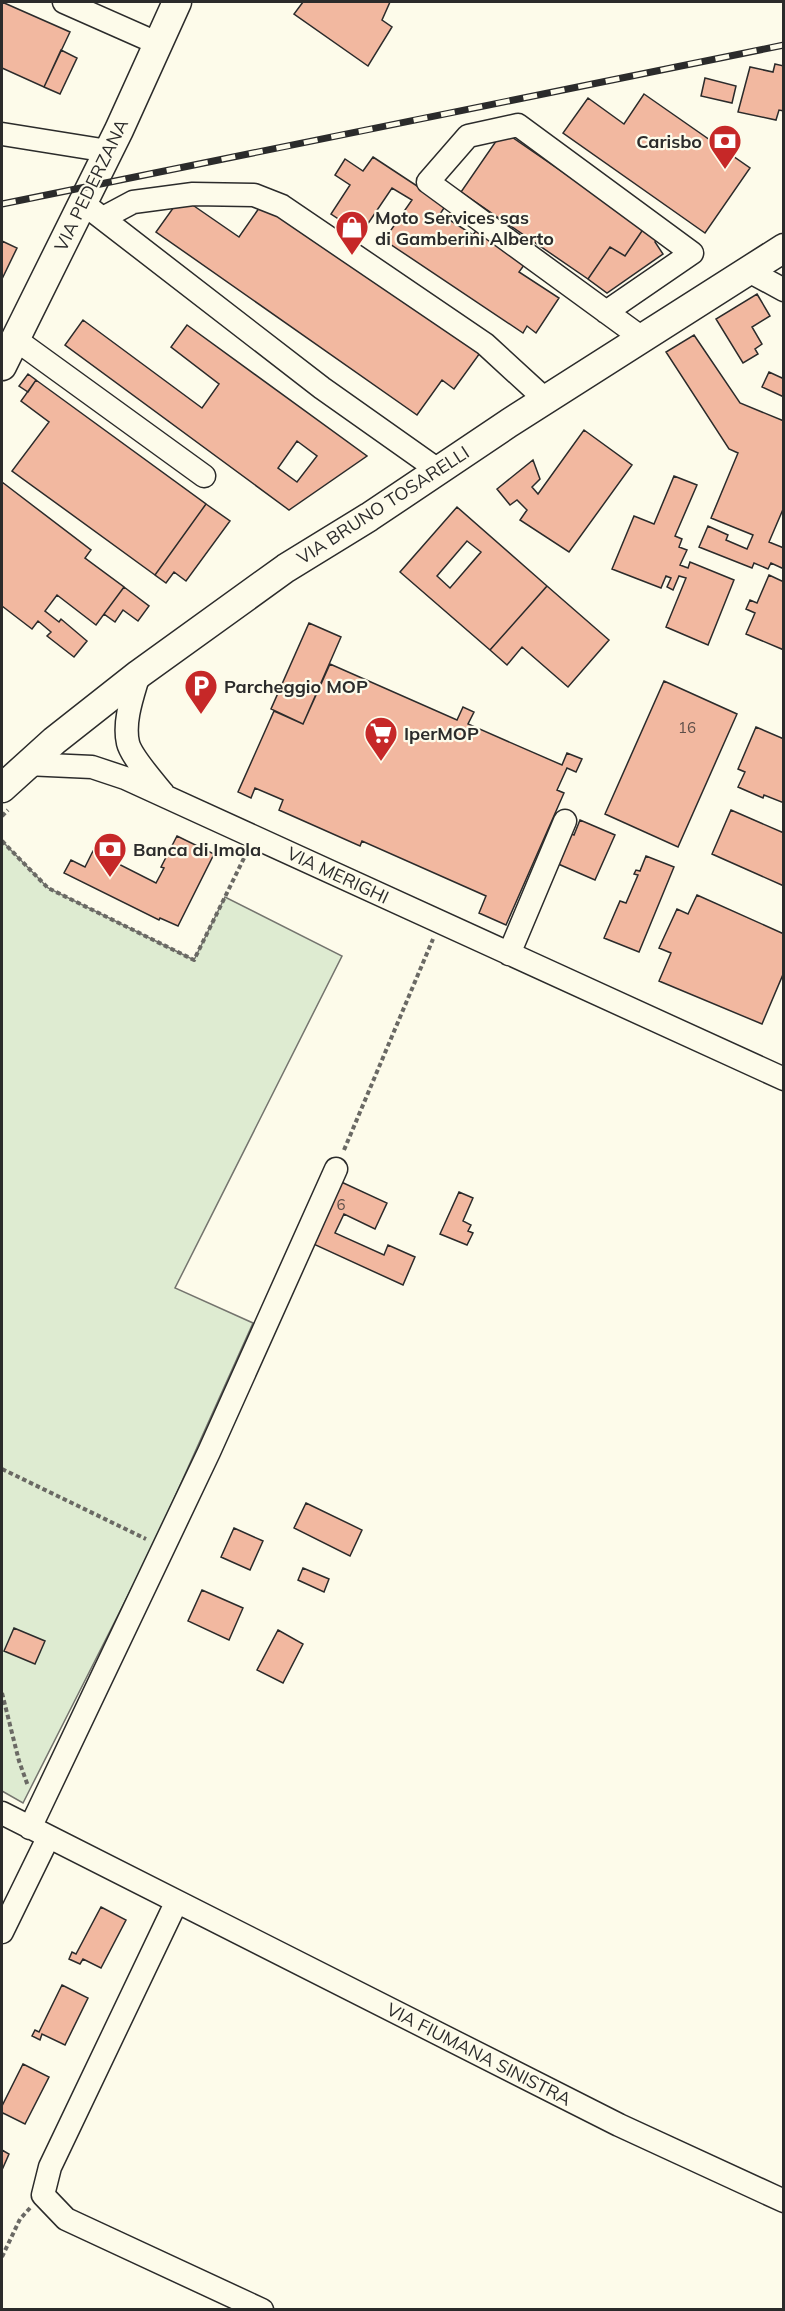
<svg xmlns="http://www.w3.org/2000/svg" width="785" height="2311" viewBox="0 0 785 2311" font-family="Mulish,sans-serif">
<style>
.green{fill:#deebd1;stroke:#74746e;stroke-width:1.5}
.building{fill:#f2b8a0;stroke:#2b2b2b;stroke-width:1.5;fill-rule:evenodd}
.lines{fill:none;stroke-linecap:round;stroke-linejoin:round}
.minor-casing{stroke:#2b2b2b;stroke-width:25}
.major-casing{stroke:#2b2b2b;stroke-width:31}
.path{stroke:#6a6964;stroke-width:4;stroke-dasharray:4.5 3;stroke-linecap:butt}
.minor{stroke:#fdfbea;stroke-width:22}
.major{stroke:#fdfbea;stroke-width:28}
.rail-casing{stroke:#2b2b2b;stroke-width:7}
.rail{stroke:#fdfbea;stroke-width:4.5;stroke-dasharray:14;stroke-linecap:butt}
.labels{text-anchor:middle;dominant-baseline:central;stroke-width:4.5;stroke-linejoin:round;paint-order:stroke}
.number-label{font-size:15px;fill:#5d4e48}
.poi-label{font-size:18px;font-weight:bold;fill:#2b2b2b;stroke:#fdfbea;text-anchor:start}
.street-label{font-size:18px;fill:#2b2b2b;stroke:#fdfbea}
</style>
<rect width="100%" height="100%" fill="#fdfbea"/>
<path class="green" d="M2,841L48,888L194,960L225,897L342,956L175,1288L253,1323L151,1550L23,1803L2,1791Z"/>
<path class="building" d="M2,2L70,32L44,87L2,68Z
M303,2H390L382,20L392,27L368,66L294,14Z
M61,50L77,58L60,94L44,87Z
M775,64L784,66V111L779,110L776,120L738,112L750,67L773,72Z
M705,78L736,86L732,103L701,96Z
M644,94L750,168L705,233L563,133L588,98L624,124Z
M503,131L644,228L625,256L610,247L588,279L461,192Z
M373,157L446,205L440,214L473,235L478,228L527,261L519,272L559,298L536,333L527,326L523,333L384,240L412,200L392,188L361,234L331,214L350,185L335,175L345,159L363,171Z
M181,197L239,237L264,201L480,353L454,389L442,380L417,415L156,232Z
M644,228L658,237L655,242L663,254L607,293L588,279L610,247L625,256Z
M2,241L17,248L2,279Z
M757,294L770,316L752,327L762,344L755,349L758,354L743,363L716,319Z
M83,320L202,408L219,384L171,347L187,325L367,456L289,510L65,345ZM297,441L317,456L297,482L278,468Z
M694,335L740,403L784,421V507L769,542L784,548V569L771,563L768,569L754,563L752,568L699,547L708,526L728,535L726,540L747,549L753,535L711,518L738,453L729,449L666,352Z
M769,372L782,378L784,375V397L762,387Z
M28,374L36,380L28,392L19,386Z
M36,380L206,504L155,575L12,471L49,422L21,401Z
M584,430L632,465L569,552L520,520L527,510L517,500L510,505L497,489L533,460L540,479L532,487L538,494Z
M674,476L697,485L675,536L682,539L679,547L687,550L680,565L688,568L690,562L734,580L708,645L666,627L686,578L679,576L673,590L667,587L671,578L666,576L661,588L612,569L634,516L654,524Z
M2,482L91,550L85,558L124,587L96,625L57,595L45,611L59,622L61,619L87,641L74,657L47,636L51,632L38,621L32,629L2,606Z
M206,504L230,521L186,581L174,572L166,583L155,575Z
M457,507L547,586L490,650L400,572ZM467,541L481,552L450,588L437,576Z
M769,575L784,582V650L746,634L755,613L746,609L750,600L757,603Z
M547,586L609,640L568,687L522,647L507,665L490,650Z
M124,587L149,606L138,621L123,610L115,622L104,614Z
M309,623L341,637L303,724L271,709Z
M330,664L457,720L463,707L474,712L468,724L562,765L567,753L582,759L576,772L567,768L557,790L564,793L506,925L479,913L486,896L362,841L360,846L279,810L283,800L255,788L251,798L238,792L274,711L303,724Z
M664,681L737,714L678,847L605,814Z
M756,727L784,739V803L764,795L763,798L738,787L745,772L738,769Z
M731,810L784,833V886L712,854Z
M580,820L615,835L595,880L556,863L569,833L574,835Z
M177,836L214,854L178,926L160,918L159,920L64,873L71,860L85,867L93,851L156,883L164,868L161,867Z
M646,856L674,867L639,952L604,938L620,901L626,903L638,875L634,874L636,870L640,871Z
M697,895L784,934V972L762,1024L659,981L671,953L659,948L677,909L688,914Z
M337,1180L387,1203L375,1229L344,1214L335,1233L384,1255L388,1245L415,1257L403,1285L309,1242Z
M459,1192L473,1198L463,1221L471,1225L468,1231L473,1233L467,1245L440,1234Z
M306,1503L362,1530L350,1556L294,1528Z
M234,1528L263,1541L250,1570L221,1557Z
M303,1568L329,1579L324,1592L298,1580Z
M202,1590L243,1608L229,1640L188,1621Z
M14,1628L45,1641L35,1664L4,1651Z
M278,1630L303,1644L283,1683L257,1670Z
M101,1907L126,1920L101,1968L83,1959L80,1964L69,1959L72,1952L76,1954Z
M62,1985L88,1998L65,2045L42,2034L40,2040L32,2036L35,2030L39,2032Z
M23,2064L49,2077L25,2124L3,2113L2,2115V2106Z
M2,2150L9,2154L2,2170Z"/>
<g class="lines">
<defs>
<path id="minor" d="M64,2L159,44
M2,134L108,151
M93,211L322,388L438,470
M103,218L133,202L193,194L254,195L282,206L485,344L546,400
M747,270L784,290
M606,312L692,253L518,125L468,136L428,182L642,338
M15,339L204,476
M139,674C133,695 123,721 128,743C131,756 154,782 163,793
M26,764L92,767L125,778L784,1079
M509,954L565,821
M2,1813L619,2125L784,2201
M30,1828L209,1452L336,1169
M176,1903L50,2167L43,2195L66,2219L262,2310
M2,1932L48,1838"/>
<path id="major" d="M2,366L119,130L177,2
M2,788L54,741L139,674L286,568L369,517L509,423L784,248"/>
</defs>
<use href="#minor" class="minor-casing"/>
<use href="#major" class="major-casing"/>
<path class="path" d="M2,816L8,810
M2,841L48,888L194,960L246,854
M344,1150L433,939
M2,1469L146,1539
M2,1693L19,1761L28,1786
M2,2257L20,2219L30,2208"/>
<use href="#minor" class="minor"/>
<use href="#major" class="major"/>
<defs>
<path id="rail" d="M2,204L784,45"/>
</defs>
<use href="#rail" class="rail-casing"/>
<use href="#rail" class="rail"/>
</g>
<defs>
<symbol id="bank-pin" viewBox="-11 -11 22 30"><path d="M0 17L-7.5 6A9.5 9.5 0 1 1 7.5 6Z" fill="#c62828" stroke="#fdfbea"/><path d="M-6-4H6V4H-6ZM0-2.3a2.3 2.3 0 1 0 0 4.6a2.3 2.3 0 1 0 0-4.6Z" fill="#fff"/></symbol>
<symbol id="shop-pin" viewBox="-11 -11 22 30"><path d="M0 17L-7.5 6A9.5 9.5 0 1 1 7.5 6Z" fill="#c62828" stroke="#fdfbea"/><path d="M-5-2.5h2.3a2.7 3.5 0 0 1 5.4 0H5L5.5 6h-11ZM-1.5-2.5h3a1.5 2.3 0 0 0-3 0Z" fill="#fff"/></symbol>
<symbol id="parking-pin" viewBox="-11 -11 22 30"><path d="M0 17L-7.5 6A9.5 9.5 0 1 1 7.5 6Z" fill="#c62828" stroke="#fdfbea"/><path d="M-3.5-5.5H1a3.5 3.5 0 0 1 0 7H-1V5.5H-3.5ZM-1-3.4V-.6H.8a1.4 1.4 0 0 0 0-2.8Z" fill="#fff"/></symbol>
<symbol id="supermarket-pin" viewBox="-11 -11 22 30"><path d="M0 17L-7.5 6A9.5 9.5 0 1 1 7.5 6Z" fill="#c62828" stroke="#fdfbea"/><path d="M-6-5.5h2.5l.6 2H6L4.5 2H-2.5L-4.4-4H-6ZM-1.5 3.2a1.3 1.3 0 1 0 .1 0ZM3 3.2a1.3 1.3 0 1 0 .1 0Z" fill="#fff"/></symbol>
</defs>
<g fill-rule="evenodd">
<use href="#bank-pin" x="706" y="122" width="38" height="52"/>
<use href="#shop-pin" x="333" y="208" width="38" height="52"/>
<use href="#parking-pin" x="182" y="667" width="38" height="52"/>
<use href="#supermarket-pin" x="362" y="714" width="38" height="52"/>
<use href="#bank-pin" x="91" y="830" width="38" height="52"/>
</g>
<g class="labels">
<g class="number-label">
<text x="687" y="727">16</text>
<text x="341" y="1204">6</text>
</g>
<g class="poi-label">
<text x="702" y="141" text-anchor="end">Carisbo</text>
<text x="375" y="217">Moto Services sas<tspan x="375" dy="21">di Gamberini Alberto</tspan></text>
<text x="224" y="686">Parcheggio MOP</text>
<text x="404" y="733">IperMOP</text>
<text x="133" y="849">Banca di Imola</text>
</g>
<g class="street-label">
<text transform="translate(91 185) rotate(-64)">VIA PEDERZANA</text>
<text transform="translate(383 505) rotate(-33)">VIA BRUNO TOSARELLI</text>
<text transform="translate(338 875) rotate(25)">VIA MERIGHI</text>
<text transform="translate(479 2054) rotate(27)">VIA FIUMANA SINISTRA</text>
</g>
</g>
<rect width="785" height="2311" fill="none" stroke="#2b2b2b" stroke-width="6"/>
</svg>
